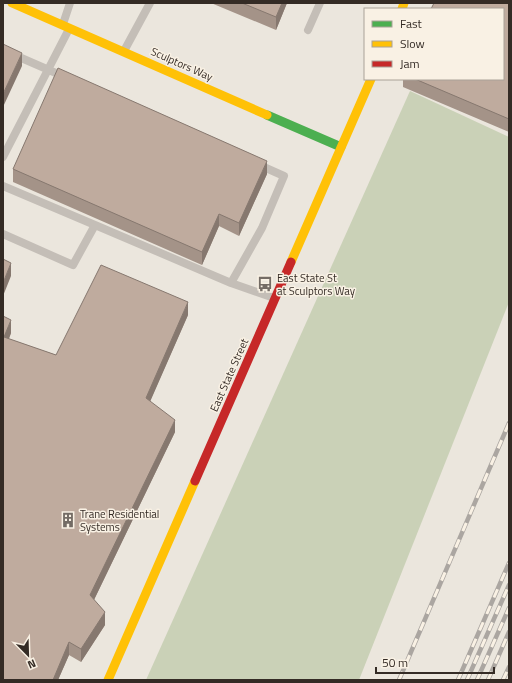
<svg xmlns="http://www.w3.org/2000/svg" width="512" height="683" viewBox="0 0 512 683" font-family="'Titillium Web',sans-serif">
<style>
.green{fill:#cad1b7}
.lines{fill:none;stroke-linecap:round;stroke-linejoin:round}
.lane{stroke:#c4beb7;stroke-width:8}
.fast{stroke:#4caf50;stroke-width:9}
.slow{stroke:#ffc107;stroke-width:9}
.jam{stroke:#c62828;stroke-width:9}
.rail-casing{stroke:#aba6a1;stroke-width:4.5}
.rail{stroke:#f9f1e4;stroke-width:3;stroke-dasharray:9;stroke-linecap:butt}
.wall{fill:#a49388}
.shaded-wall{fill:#86786f}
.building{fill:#bfab9e;stroke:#86786f}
.labels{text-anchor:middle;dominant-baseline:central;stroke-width:3;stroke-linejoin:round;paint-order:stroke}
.street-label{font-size:11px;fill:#342b25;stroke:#f9f1e4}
.poi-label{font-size:11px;fill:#342b25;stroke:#f9f1e4;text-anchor:start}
</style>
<rect width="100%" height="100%" fill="#ebe6dd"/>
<path class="green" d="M410,91L509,137V302L359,680H146Z"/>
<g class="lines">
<path class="lane" d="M63,24L70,3
M308,30L320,3
M3,50L65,77
M124,51L150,3
M3,157L69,29
M3,186L95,225
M3,234L73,265L95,225L231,283L262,228L284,176L257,164
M231,283L274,298"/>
<path class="fast" d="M267,115L341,147"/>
<path class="slow" d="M12,3L267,115
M402,9L404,3
M291,262L371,79
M108,680L195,481"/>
<path class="jam" d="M195,481L291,262"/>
<defs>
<path id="rail" d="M399,680L509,423
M458,680L509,563
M467,680L509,585
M477,680L509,608
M488,680L509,632
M503,680L509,667"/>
</defs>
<use href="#rail" class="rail-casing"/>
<use href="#rail" class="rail"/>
</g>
<path class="wall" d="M211,3H287L276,30Z
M509,3V132L403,87V79H503Z
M13,169L267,174L239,236L219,226L202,265L13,182Z
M188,315L150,401L175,432L94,600L105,625L81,662L69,655L58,680H3V316L11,333L9,339L56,355Z"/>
<path class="shaded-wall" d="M282,3H287L276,30V17Z
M22,53V66L3,107V94Z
M267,161V174L239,236V223Z
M219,214V226L202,265V252Z
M11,263V276L3,296V283Z
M188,302V315L146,411V398Z
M11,320V333L4,350V337Z
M175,420V432L90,608V595Z
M105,612V625L81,662V649Z
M69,642V655L58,680H53Z"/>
<path class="building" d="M242,3H282L276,17Z
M434,3H509V119L415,79H503V9H431Z
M3,44L22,53L3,94Z
M58,68L267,161L239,223L219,214L202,252L13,169Z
M3,259L11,263L3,283Z
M101,265L188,302L146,398L175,420L90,595L105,612L81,649L69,642L53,680H3V316L11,320L4,337L56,355Z"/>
<defs>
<symbol id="bus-bare" viewBox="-9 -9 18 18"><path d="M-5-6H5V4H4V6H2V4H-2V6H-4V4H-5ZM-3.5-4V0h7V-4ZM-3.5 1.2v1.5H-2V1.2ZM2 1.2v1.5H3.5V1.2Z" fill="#746c65" stroke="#f9f1e4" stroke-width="2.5" paint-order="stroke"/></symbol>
<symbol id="building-bare" viewBox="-9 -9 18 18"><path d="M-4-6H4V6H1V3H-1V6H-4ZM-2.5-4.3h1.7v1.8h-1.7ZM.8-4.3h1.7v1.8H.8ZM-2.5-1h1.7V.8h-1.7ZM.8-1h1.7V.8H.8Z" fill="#746c65" stroke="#f9f1e4" stroke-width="2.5" paint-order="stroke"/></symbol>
</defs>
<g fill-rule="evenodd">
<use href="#bus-bare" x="254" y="273" width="22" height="22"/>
<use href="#building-bare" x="57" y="509" width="22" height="22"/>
</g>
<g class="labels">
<g class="street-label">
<text transform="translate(182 64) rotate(24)">Sculptors Way</text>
<text transform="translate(229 375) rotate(-66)">East State Street</text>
</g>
<g class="poi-label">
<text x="277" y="278">East State St<tspan x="277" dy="13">at Sculptors Way</tspan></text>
<text x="80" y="514">Trane Residential<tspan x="80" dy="13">Systems</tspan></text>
</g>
</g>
<rect width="512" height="683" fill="none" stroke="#342b25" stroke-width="8"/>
<rect x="364" y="8" width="140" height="72" fill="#f9f1e4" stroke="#aaa298"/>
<rect x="372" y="21" width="20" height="6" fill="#4caf50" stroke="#aaa298"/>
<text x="400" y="28" font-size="12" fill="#342b25">Fast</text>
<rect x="372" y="41" width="20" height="6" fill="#ffc107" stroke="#aaa298"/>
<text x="400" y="48" font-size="12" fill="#342b25">Slow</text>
<rect x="372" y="61" width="20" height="6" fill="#c62828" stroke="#aaa298"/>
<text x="400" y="68" font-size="12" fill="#342b25">Jam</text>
<g transform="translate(28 655) rotate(157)" stroke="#f9f1e4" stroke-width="3" paint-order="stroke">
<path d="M0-3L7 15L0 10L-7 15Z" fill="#342b25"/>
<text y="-6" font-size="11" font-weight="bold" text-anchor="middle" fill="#342b25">N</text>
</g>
<path d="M376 667v6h118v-6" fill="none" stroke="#342b25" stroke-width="2"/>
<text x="382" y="667" font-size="12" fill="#342b25" stroke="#f9f1e4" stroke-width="3" paint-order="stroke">50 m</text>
</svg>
